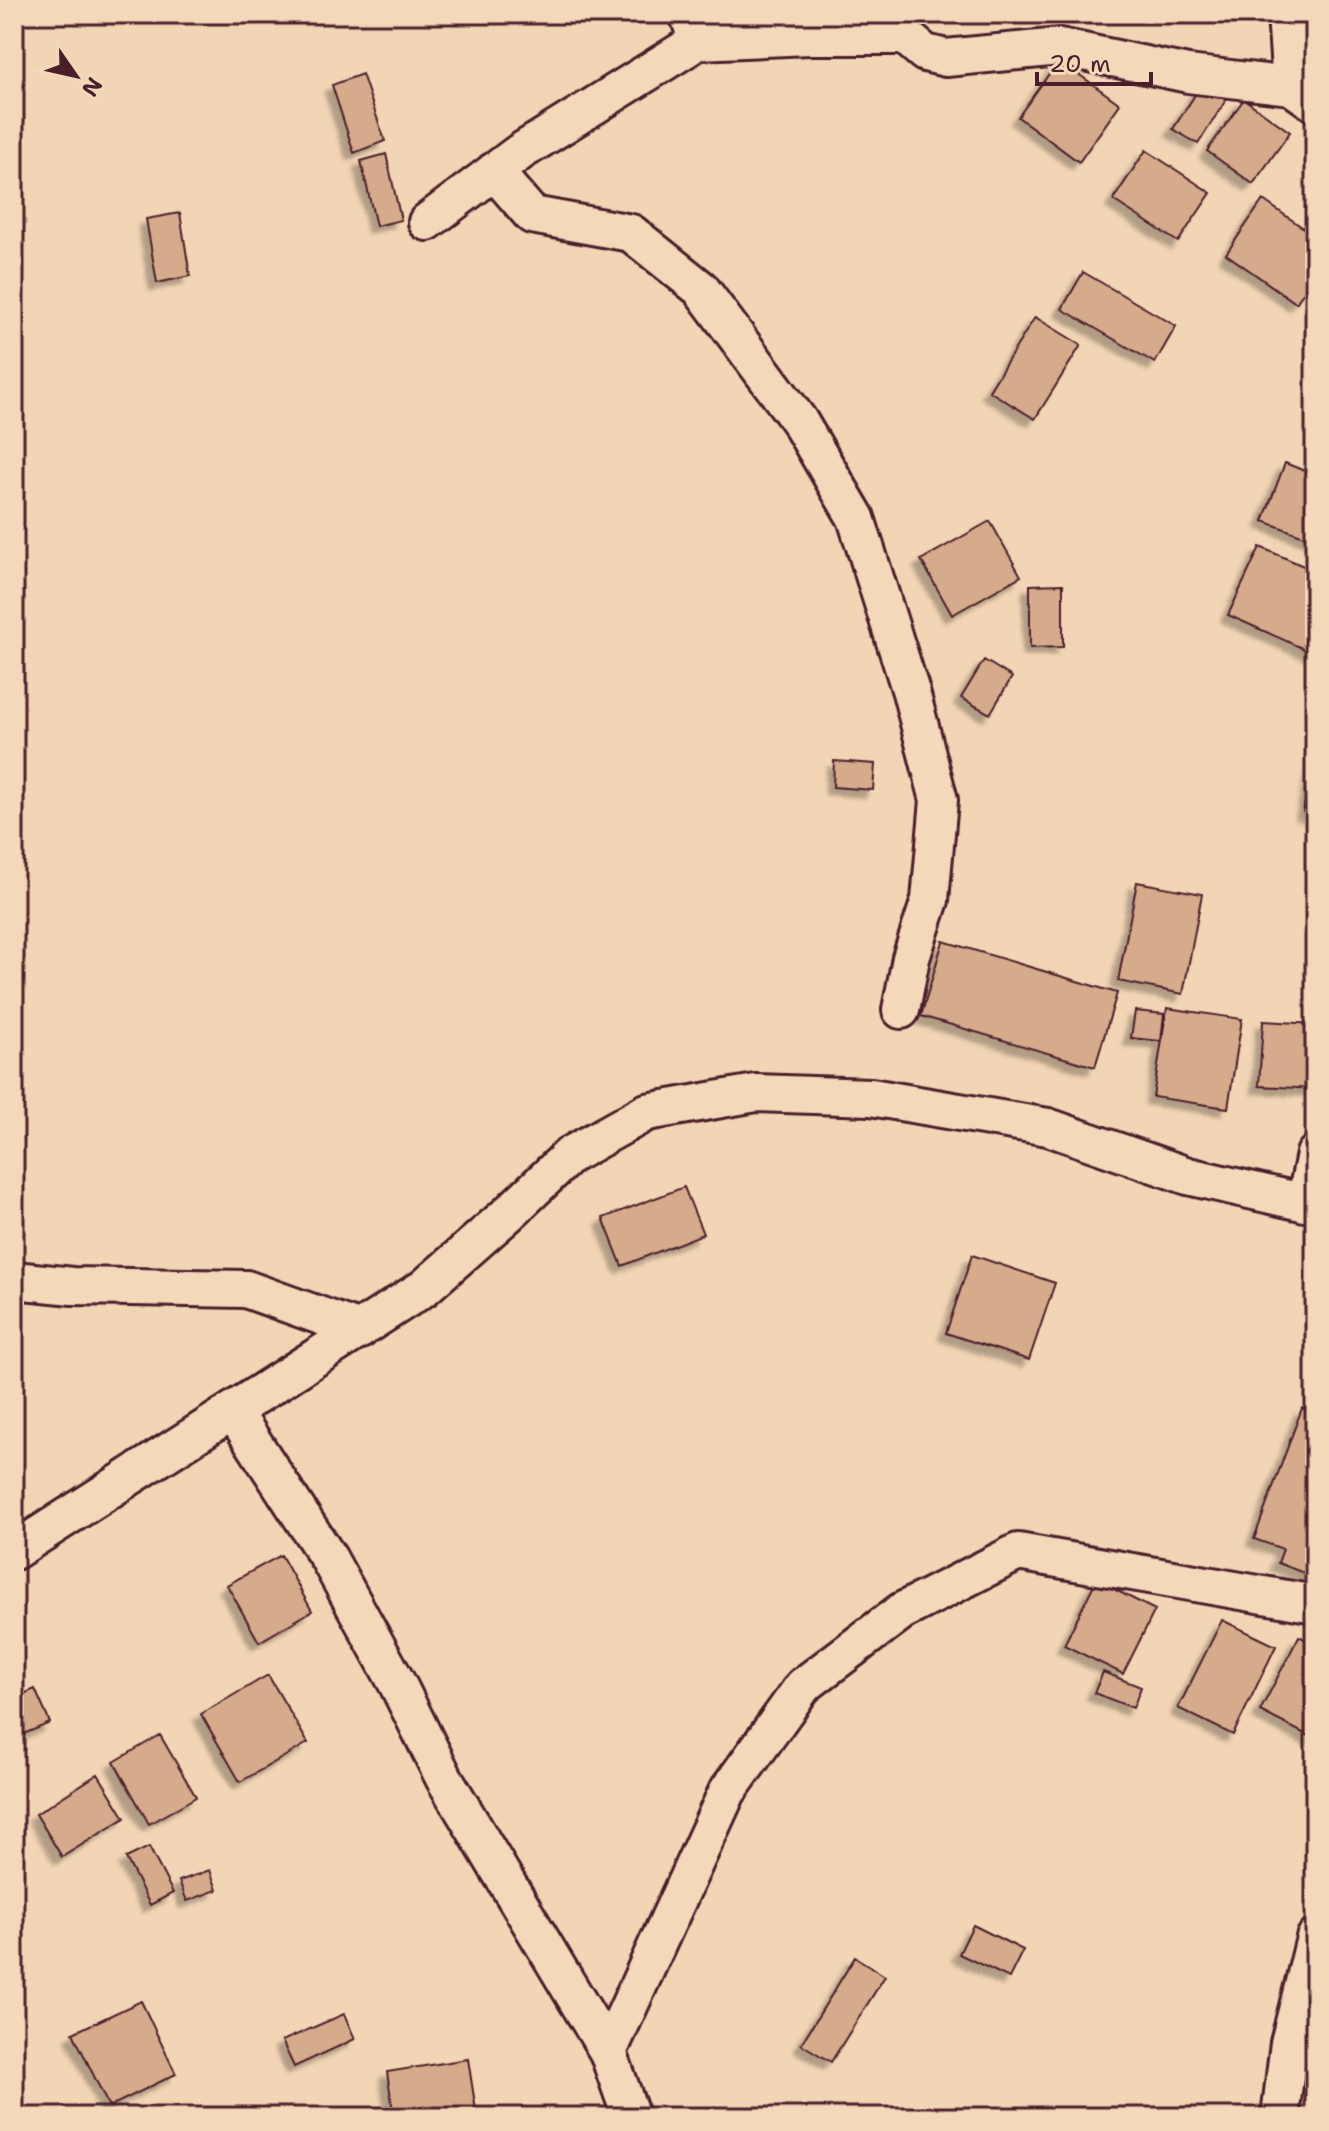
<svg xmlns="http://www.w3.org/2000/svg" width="1329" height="2131" viewBox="0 0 1329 2131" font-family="'Shantell Sans',sans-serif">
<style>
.building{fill:#d5ab8c;stroke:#4a1f2b;stroke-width:2;filter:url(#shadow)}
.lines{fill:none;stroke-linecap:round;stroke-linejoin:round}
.street-casing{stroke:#4a1f2b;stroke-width:42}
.street{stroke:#f3d9ba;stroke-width:36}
</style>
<defs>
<filter id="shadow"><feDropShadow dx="-7" dy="7" stdDeviation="2" flood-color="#0004"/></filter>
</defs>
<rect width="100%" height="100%" fill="#f2d5b5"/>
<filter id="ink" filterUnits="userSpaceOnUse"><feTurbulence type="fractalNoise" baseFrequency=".0125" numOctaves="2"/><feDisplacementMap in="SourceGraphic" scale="16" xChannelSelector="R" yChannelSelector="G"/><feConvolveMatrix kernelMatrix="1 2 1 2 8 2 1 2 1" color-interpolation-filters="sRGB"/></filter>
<g filter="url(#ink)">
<path class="building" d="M1059,60L1120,104L1079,162L1018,117Z
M362,74L385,141L354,153L332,85Z
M1202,84L1226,100L1198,144L1173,129Z
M1244,99L1290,132L1253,184L1207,151Z
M1146,150L1211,193L1178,242L1113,200Z
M386,154L401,220L376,226L361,161Z
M1263,200L1315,236V276L1296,303L1226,254Z
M180,213L190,276L157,283L146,219Z
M1083,272L1176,326L1155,363L1062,309Z
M1035,317L1081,345L1035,419L989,391Z
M1285,463L1315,475V540L1263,521Z
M990,521L1021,576L952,615L921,560Z
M1260,547L1315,571V647L1313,653L1228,615Z
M1063,584V647L1030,648V585Z
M984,660L1012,677L990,714L961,698Z
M1315,755V815L1303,812Z
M834,761L875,764L873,790L833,787Z
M1137,882L1202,894L1183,994L1118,981Z
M943,941L1117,993L1095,1067L921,1016Z
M1167,1008L1242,1019L1228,1108L1153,1097Z
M1135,1011L1164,1014L1161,1041L1131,1038Z
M1263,1021L1315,1024V1089L1259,1086Z
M684,1187L703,1234L622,1266L603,1218Z
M972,1255L1055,1283L1029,1360L946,1333Z
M1302,1408L1315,1413L1314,1577L1278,1563L1283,1549L1254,1539Z
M281,1555L312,1611L259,1642L227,1585Z
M1096,1580L1155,1610L1123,1674L1064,1645Z
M1222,1620L1276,1646L1233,1735L1178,1708Z
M1299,1636L1315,1644V1739L1260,1711Z
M1103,1672L1141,1687L1133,1708L1094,1693Z
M268,1675L308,1743L240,1782L201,1714Z
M35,1689L50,1723L14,1738V1698Z
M160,1735L196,1797L149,1824L114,1762Z
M98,1774L125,1818L62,1857L36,1814Z
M149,1847L173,1893L150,1905L126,1858Z
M210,1870L217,1890L187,1901L179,1881Z
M973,1925L1023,1950L1009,1978L959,1954Z
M855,1957L885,1976L831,2062L801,2044Z
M141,2001L176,2074L109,2107L73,2033Z
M344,2014L355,2039L294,2067L282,2041Z
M468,2059L477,2117H394L387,2072Z"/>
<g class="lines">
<defs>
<path id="street" d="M688,14L698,41L810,36H905
M899,14L905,36L925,53L946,58L1060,47L1188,74L1291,86
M1286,14L1291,86L1315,103
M494,171L532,215L631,233L701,289L799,421L856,518L911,692L939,800L930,900L911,958L901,1010
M427,222L520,152L698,41
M1305,1203L1315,1154
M14,1280L73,1286L246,1289L360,1330
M233,1411L329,1559L398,1685L444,1778L608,2052L631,2117
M14,1551L424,1288L508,1214L570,1155L647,1112L756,1093L871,1097L1048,1127L1188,1176L1315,1205
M608,2052L727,1792L803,1686L902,1611L1018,1552L1315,1604
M1280,2117L1289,2043L1315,1938"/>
</defs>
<use href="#street" class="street-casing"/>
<use href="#street" class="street"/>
</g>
</g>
<rect width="1329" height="2131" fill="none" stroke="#f3d9ba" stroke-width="48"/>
<rect x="24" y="24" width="1281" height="2083" fill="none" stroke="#4a1f2b" stroke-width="3" filter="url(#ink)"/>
<g transform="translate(76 76) rotate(124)" stroke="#f3d9ba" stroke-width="6" paint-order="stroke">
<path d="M0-6L14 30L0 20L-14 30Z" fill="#4a1f2b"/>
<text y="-12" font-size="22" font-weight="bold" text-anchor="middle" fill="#4a1f2b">N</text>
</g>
<path d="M1037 72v12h114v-12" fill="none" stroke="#4a1f2b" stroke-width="4"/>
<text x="1049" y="72" font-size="24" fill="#4a1f2b" stroke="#f3d9ba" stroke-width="6" paint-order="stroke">20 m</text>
</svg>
